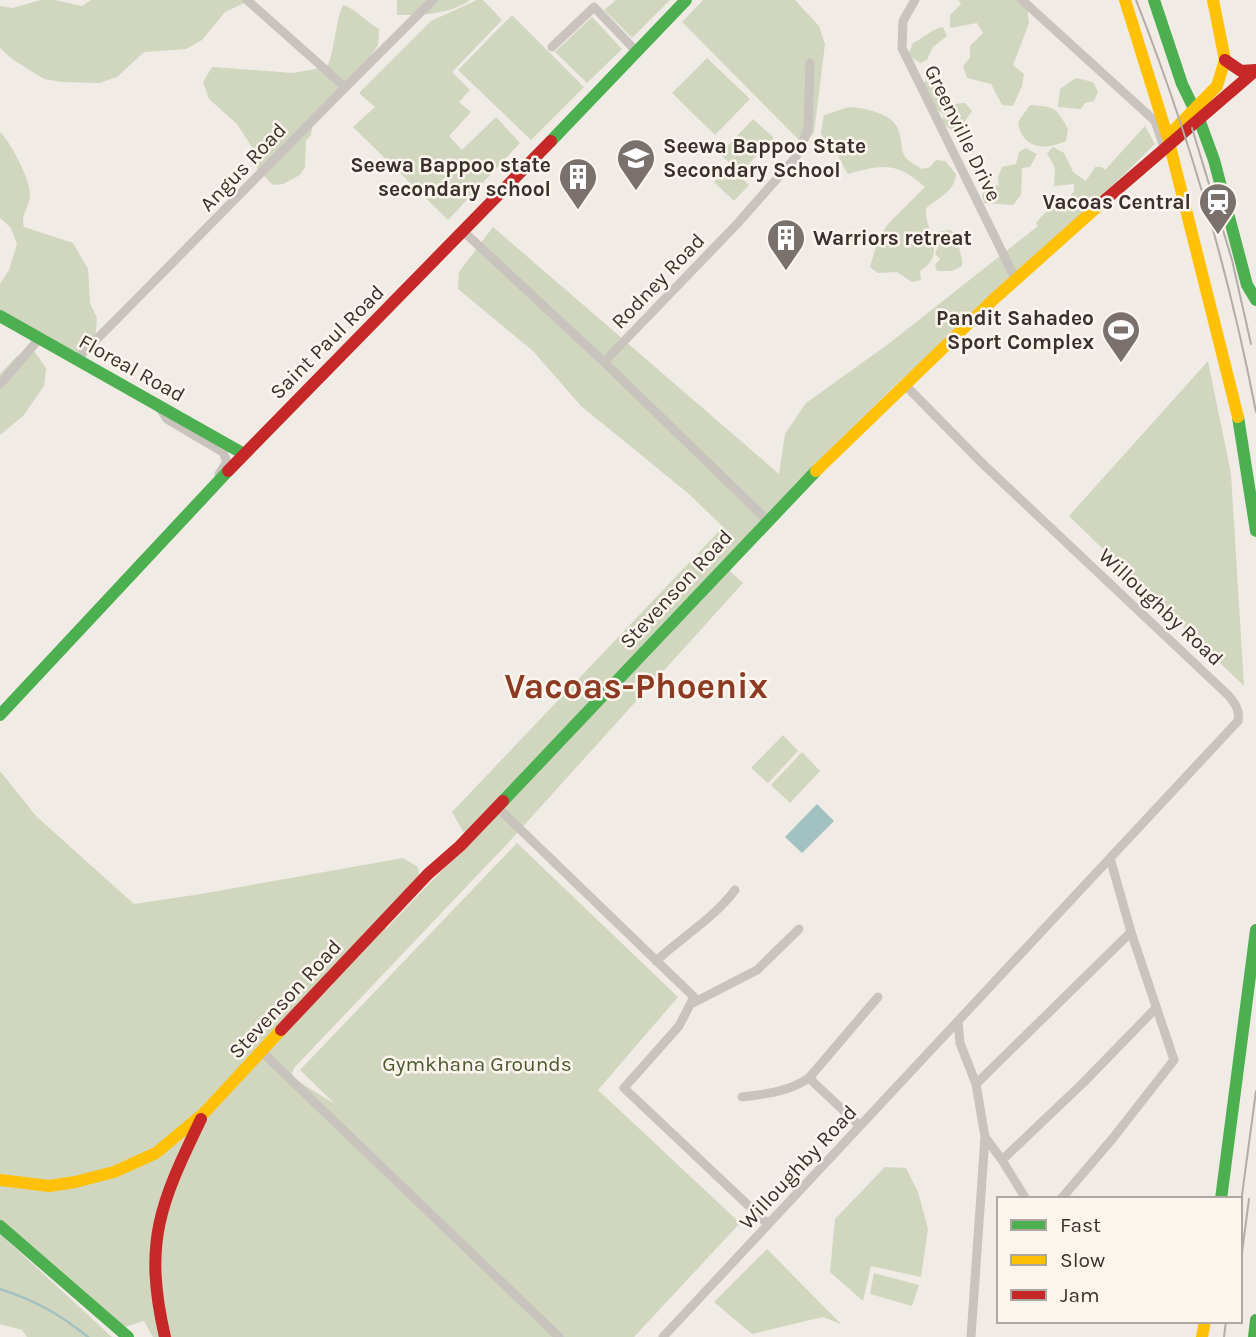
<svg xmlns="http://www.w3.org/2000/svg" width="1256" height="1337" viewBox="0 0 1256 1337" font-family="Karla,sans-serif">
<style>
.green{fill:#d1d6bf}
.water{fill:#a1c2c1}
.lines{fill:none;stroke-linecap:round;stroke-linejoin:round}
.stream{stroke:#a1c2c1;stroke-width:2.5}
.street{stroke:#c9c3be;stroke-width:9}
.fast{stroke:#4caf50;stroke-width:12}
.slow{stroke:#ffc107;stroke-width:12}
.jam{stroke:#c62828;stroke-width:12}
.tram{stroke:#b1aca8;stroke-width:2}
.labels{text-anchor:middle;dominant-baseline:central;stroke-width:5;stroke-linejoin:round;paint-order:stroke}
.street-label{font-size:21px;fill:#3b302b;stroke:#fbf5ee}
.poi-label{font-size:21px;font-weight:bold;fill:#3b302b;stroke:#fbf5ee;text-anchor:end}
.park-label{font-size:21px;fill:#4a5a2e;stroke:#fbf5ee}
.town-label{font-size:35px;font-weight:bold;fill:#8c3b22;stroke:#fbf5ee}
</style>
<rect width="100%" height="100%" fill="#f0ebe5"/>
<path class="green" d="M41,0H54L82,6L91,0H251L225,12L202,40L186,49L144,52L117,77L99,83L62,82L44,79L12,59L0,48V6L12,8Z
M397,0H470C448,15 422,15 397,15Z
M477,0H483L502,20L452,72L470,90L459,102L471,112L449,136L462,150L496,117L520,143L448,220L353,127L375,107L359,93L431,21Z
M616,0H670L632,38L604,10Z
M703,0H795L819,26L825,44L814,132L805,146L682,22Z
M958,0H1026L1029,23L1013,65L1024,74L1022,86L1013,106L1002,105L991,84L967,78L963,66L970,58V46L983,33L977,23L950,28V15L961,4Z
M343,5C354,8 367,22 379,29L378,45L362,68L314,116L311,135L306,141L305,167L300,175L283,184L273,185L257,169L255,152L237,124L209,99L203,82L212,67L293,73L327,67C336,47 334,25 343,5Z
M512,15L584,87L531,140L458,70Z
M592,17L622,49L587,83L555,52Z
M943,27L947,36L933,47L927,60L920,63L908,55L913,43C924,38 931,29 943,27Z
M707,58L750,99L715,135L672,93Z
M930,75L939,81L938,90L952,104L965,103L972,111L963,124L952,130L941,123L944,115L934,107L922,85Z
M1076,78L1093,82L1098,92L1094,101L1085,103L1081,109L1058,107L1060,89Z
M1030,105C1055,107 1056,107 1068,129L1066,141C1045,151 1022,149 1018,122Z
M849,107C864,108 892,113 898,129C906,152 895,154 922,169L930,167L936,160L945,161L956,174C955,191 939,198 926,208C924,231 949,253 920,271L921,280L912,282L897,272L878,273L870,267L878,240L888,224L925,187C897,162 883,164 848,174L835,151L826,148L821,132L824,115Z
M753,119L774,138L740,173L720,154Z
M1145,126L1155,144L1016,280L901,380L792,487L731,560L723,565L743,583L507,844L294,1068L291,1077L335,1104L300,1070L517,843L678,997L598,1090L740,1223L634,1337H153L144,1321L125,1327L0,1223V771L36,816L134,904L201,894L403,858L418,867L419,875L383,922L386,929L469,842L452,812L723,527L689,494L581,406L533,351L458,289L459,272L493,227L779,474L785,434L806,403L887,345L1038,226L1036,223C1045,212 1052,205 1066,202L1074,191V184L1054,186L1055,168L1047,153L1053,147L1064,153L1073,172L1086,181L1095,167H1102L1105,170Z
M0,132C11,143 31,180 30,196C29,208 20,215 24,227L73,243L88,269L90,303L97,318L95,342L80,353L39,339L0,313V284L9,270L17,244L11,228L0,218Z
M1026,148L1037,154L1030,167L1022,168L1021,195L1013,205L984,203L982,195L987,187L999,185L998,177L1002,167L1016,164L1019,152Z
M729,166L749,185L734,201L714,182Z
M950,230L959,236C957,250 963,254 962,266L952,271H937L935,265L940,259L935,254L938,246L935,232Z
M32,348L46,368L44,386L23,416L0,435V374L17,356Z
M1208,361L1231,474L1244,686L1069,516Z
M783,735L798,751L768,783L751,768Z
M802,752L820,771L790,803L771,785Z
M885,1167L906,1168L918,1192L928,1229L921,1277L871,1266L863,1301L830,1272L835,1219Z
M0,1234L112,1337H27L22,1330L0,1324Z
M767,1249L841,1324L823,1317L752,1334L714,1302Z
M874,1273L919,1285L912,1306L870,1294Z"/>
<path class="water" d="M817,804L834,821L802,853L785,837Z"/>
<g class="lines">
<path class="stream" d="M0,1289C36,1301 58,1313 88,1337"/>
<path class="street" d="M247,0L345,87
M915,0L903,21L902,48L1016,280
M1022,0L1155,121L1164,147
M552,47L594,7L636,51
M464,232L604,362L767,520
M78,358C197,239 313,118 433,0
M604,362L737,224L796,157L808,129L810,63
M0,384L39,339
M159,407L167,419L223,452L227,462L219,474
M497,807L694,997L679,1026L624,1088L768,1224
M656,961C682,937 714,918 735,890
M691,1004L757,970L799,929
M958,1021L960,1043L976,1084L985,1137L971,1337
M262,1052L559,1337
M809,1078L860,1126
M976,1084L1131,932
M742,1097C766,1094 788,1092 809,1078L878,997
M985,1137L1002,1160L1026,1199
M1002,1160L1084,1082L1156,1008
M1061,1199L1113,1138L1174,1060L1131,932L1110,858
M663,1337L1238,721C1240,710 1235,703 1228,695L983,464L905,385"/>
<path class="fast" d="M1154,0L1182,84L1199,119L1214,160L1247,285L1256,300
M551,141L686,0
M0,316L244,454
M1238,417L1256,531
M0,715L228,471
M503,801L816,471
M1221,1199L1256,930
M0,1226L128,1337
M1254,1337L1256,1320"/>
<path class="slow" d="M1125,0L1168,138L1238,417
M1172,132L1217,86L1225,60L1213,0
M816,471L994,299L1105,200
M0,1180L49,1186L75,1182L114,1172L156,1153L204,1113L281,1030
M1202,1337L1205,1321"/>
<path class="jam" d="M1225,60L1241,71L1256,70
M1105,200L1256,70
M228,471L551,141
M281,1030L428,874L460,846L503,801
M165,1337C143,1242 160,1204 201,1119"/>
<path class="tram" d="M1136,0C1188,132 1229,273 1256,412
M1192,128L1232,260L1251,344
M1240,1210L1256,1091
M1240,1268L1249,1199
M1224,1337L1226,1321"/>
</g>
<defs>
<symbol id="university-pin" viewBox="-11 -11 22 30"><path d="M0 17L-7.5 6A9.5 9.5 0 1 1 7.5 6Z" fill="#7a716c" stroke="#fbf5ee"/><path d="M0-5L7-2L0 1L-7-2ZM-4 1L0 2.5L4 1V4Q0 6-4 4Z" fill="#fff"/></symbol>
<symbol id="building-pin" viewBox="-11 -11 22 30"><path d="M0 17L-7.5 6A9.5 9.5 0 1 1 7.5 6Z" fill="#7a716c" stroke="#fbf5ee"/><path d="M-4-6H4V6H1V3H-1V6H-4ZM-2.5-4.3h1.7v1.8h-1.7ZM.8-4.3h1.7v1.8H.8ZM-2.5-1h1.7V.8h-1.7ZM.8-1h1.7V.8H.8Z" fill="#fff"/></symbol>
<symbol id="station-pin" viewBox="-11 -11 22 30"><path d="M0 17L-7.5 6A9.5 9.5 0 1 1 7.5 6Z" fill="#7a716c" stroke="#fbf5ee"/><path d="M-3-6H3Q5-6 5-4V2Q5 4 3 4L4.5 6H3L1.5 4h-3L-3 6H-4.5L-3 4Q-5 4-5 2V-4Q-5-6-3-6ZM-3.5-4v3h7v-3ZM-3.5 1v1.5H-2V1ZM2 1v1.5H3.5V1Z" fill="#fff"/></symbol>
<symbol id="stadium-pin" viewBox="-11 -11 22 30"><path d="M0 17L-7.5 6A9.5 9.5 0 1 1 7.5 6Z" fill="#7a716c" stroke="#fbf5ee"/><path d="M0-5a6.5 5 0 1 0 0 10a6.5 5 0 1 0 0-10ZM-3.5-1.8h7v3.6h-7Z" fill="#fff"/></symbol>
</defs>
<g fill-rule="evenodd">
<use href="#university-pin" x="614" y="136" width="44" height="60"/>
<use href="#building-pin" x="556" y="155" width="44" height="60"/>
<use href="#station-pin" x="1196" y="180" width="44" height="60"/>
<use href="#building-pin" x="764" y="216" width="44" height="60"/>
<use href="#stadium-pin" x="1099" y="308" width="44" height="60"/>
</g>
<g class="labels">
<g class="street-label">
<text transform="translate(963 133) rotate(64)">Greenville Drive</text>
<text transform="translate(243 167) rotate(-46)">Angus Road</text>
<text transform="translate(658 281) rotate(-46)">Rodney Road</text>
<text transform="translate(327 342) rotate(-45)">Saint Paul Road</text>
<text transform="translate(132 368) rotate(29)">Floreal Road</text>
<text transform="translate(676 589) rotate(-47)">Stevenson Road</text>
<text transform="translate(1161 607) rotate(43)">Willoughby Road</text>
<text transform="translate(285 999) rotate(-47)">Stevenson Road</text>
<text transform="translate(798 1167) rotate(-47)">Willoughby Road</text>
</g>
<g class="poi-label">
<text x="663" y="146" text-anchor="start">Seewa Bappoo State<tspan x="663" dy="24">Secondary School</tspan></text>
<text x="551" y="165">Seewa Bappoo state<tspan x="551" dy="24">secondary school</tspan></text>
<text x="1191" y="202">Vacoas Central</text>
<text x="813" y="238" text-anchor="start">Warriors retreat</text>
<text x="1094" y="318">Pandit Sahadeo<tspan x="1094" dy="24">Sport Complex</tspan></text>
</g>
<g class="park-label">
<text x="477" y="1064">Gymkhana Grounds</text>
</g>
<g class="town-label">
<text x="636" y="686">Vacoas-Phoenix</text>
</g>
</g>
<rect x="997" y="1197" width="245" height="126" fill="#fbf5ee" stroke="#aea6a0" stroke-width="2"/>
<rect x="1011" y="1220" width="35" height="10" fill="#4caf50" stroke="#aea6a0" stroke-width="2"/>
<text x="1060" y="1232" font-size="21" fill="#3b302b">Fast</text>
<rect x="1011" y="1255" width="35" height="10" fill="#ffc107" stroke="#aea6a0" stroke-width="2"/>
<text x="1060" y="1267" font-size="21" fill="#3b302b">Slow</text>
<rect x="1011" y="1290" width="35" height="10" fill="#c62828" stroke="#aea6a0" stroke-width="2"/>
<text x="1060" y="1302" font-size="21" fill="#3b302b">Jam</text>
</svg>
